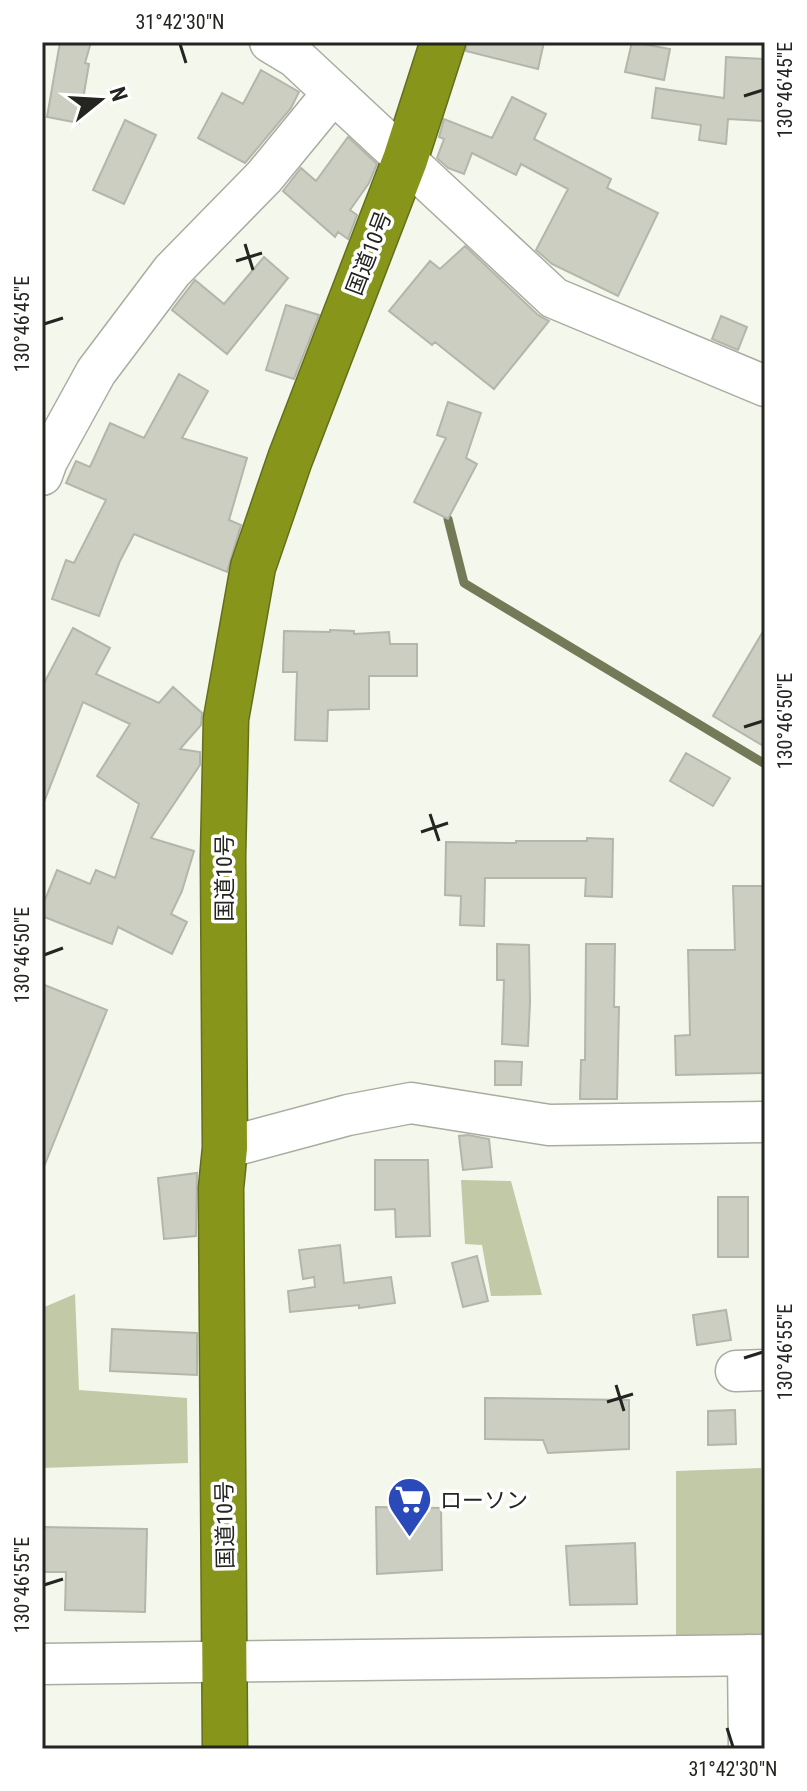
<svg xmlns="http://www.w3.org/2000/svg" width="807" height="1791" viewBox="0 0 807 1791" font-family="'Roboto Condensed','Noto Sans JP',sans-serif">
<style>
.green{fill:#c2c9a6}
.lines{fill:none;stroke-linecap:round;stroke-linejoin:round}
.stream{stroke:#747a58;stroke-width:9}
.building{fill:#cccec2;stroke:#b3b6aa;stroke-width:2}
.minor-casing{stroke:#a9aca0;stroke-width:43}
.highway-casing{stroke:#646e1c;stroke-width:47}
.minor{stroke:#fff;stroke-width:40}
.highway{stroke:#87961a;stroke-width:44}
.ticks{fill:none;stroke:#242521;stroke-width:3}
.labels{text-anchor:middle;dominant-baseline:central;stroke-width:7;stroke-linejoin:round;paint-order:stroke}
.street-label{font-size:22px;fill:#242521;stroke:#fff}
.poi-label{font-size:22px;fill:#242521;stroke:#fff;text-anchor:start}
.neatline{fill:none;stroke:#242521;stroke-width:3}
.ticks-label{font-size:20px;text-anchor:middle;fill:#242521}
</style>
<rect width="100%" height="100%" fill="#f4f7eb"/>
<path class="green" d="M461,1180L511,1181L542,1295L491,1296L482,1245L465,1244Z
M75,1294L79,1390L187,1398L188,1463L42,1468V1308Z
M761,1468L763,1639H676V1471Z"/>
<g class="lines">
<path class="stream" d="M448,519L464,583L765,764"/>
</g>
<path class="building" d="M60,42H91L85,63L89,64L79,123L47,117Z
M467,42H544L538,69L466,51Z
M632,42L670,49L664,80L625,72Z
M726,57L765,59V121L728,119L726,144L699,140L701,125L652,118L656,88L724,98Z
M261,70L299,92L291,108L245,163L198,138L222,93L243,104Z
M512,97L546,114L534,139L611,179L607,188L658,213L618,296L552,264L536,250L568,189L521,164L516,175L472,153L464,174L448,168L437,158L444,139L439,137L444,119L492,138Z
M125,120L156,135L124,204L93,190Z
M348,137L377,164L369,183L350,210L357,215L348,239L338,232L335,237L283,191L301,168L316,181Z
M465,246L538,315L549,321L494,389L435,342L432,345L389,311L430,261L440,269Z
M264,257L288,278L227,354L172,310L195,280L224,304Z
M286,305L319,315L294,379L266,370Z
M721,316L747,327L738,350L712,339Z
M179,374L208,391L182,438L247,458L229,520L241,525L227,572L134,534L120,561L99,616L52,599L66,560L74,563L106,500L66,483L76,461L90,467L110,423L144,438Z
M448,402L481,413L466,458L477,464L448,519L414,502L446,438L437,435Z
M73,628L110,648L96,674L159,703L173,687L202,713L201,725L180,749L200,752V765L151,838L194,851L182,891L171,914L187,922L172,954L118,927L112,944L42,916V907L57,870L90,884L96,870L115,878L139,804L97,776L130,724L83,702L44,802H42V687Z
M765,628V747L713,716Z
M330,630L354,631V634L389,632L390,644H417V676H369V709L328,710L327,741L295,740L297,672H283L284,631L330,632Z
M686,753L730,778L713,806L670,781Z
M587,838L613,839L612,897L585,896L586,878H485L484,926L460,925L461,896L445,895L446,842L516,843V841H587Z
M733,886H765V1073L676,1075L675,1036L690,1035L688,950H735Z
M497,944L529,945L530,1002L528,1046L502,1044L504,980H497Z
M586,944H615L614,1007H619L617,1099H580L581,1060H585Z
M42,984L107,1010L43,1169H42Z
M495,1061L522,1062L521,1085H495Z
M468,1135L489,1139L492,1167L463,1170L459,1136Z
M375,1160H428L430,1236L396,1237L395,1209L375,1210Z
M197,1173L196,1236L164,1239L158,1178Z
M718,1197H748V1257H718Z
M340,1245L344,1283L391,1277L395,1303L359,1308V1305L290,1312L288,1291L315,1287L314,1277L303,1279L299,1250Z
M477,1256L488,1301L463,1307L452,1263Z
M726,1310L731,1340L697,1345L693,1315Z
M112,1329L197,1333V1375L110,1371Z
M485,1398L629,1400V1449L548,1453L543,1440L485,1439Z
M735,1410L736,1444L708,1445V1411Z
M376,1507L441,1508L442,1570L377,1574Z
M42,1527L147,1529L145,1612L65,1610L66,1572H42Z
M635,1543L637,1604L570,1605L566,1546Z"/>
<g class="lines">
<defs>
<path id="minor" d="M270,42L295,57L554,298L765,386
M42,475L47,461L96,372L172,271L264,177L333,93
M225,1148L348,1115L411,1103L549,1125L765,1122
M736,1371L765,1370
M748,1655L749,1749
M42,1664L765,1655"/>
<path id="highway" d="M225,1749L221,1188L225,1148L223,857L226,719L253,567L290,459L405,160L443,42"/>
</defs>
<use href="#minor" class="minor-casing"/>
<use href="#highway" class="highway-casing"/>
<use href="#minor" class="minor"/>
<use href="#highway" class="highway"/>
</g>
<path class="ticks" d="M180,44L186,63M744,96L763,90M245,244L253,270M236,261L262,253M44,324L63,318M744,727L763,721M430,814L439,841M421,832L448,823M44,955L63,948M744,1358L763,1352M616,1385L624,1411M607,1402L633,1394M44,1585L63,1579M727,1728L733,1747"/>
<defs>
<symbol id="supermarket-pin" viewBox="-11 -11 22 30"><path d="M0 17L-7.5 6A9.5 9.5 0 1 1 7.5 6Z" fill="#2b4aba" stroke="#fff"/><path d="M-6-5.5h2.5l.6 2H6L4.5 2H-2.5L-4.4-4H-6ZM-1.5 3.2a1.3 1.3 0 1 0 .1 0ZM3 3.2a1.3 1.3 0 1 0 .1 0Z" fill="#fff"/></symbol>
</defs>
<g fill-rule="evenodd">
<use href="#supermarket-pin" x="384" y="1474" width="51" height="69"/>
</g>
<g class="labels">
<g class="street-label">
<text transform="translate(369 253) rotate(-69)">国道10号</text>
<text transform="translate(224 878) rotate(-90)">国道10号</text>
<text transform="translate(225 1525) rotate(-91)">国道10号</text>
</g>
<g class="poi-label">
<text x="440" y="1500">ローソン</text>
</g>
</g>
<rect width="807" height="1791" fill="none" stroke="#ffffff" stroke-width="88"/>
<g transform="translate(100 100) rotate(72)" stroke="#ffffff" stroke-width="6" paint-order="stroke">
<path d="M0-6L14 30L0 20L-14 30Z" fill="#242521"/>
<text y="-12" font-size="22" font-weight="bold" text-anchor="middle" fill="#242521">N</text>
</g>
<rect x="44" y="44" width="719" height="1703" class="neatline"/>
<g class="ticks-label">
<text x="180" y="29">31°42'30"N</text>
<text transform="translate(785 90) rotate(-90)" y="7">130°46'45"E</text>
<text transform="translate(22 324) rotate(-90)" y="7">130°46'45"E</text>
<text transform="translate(785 721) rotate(-90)" y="7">130°46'50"E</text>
<text transform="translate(22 955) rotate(-90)" y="7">130°46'50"E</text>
<text transform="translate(785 1352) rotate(-90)" y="7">130°46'55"E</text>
<text transform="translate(22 1585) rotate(-90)" y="7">130°46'55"E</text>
<text x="733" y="1776">31°42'30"N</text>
</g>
</svg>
